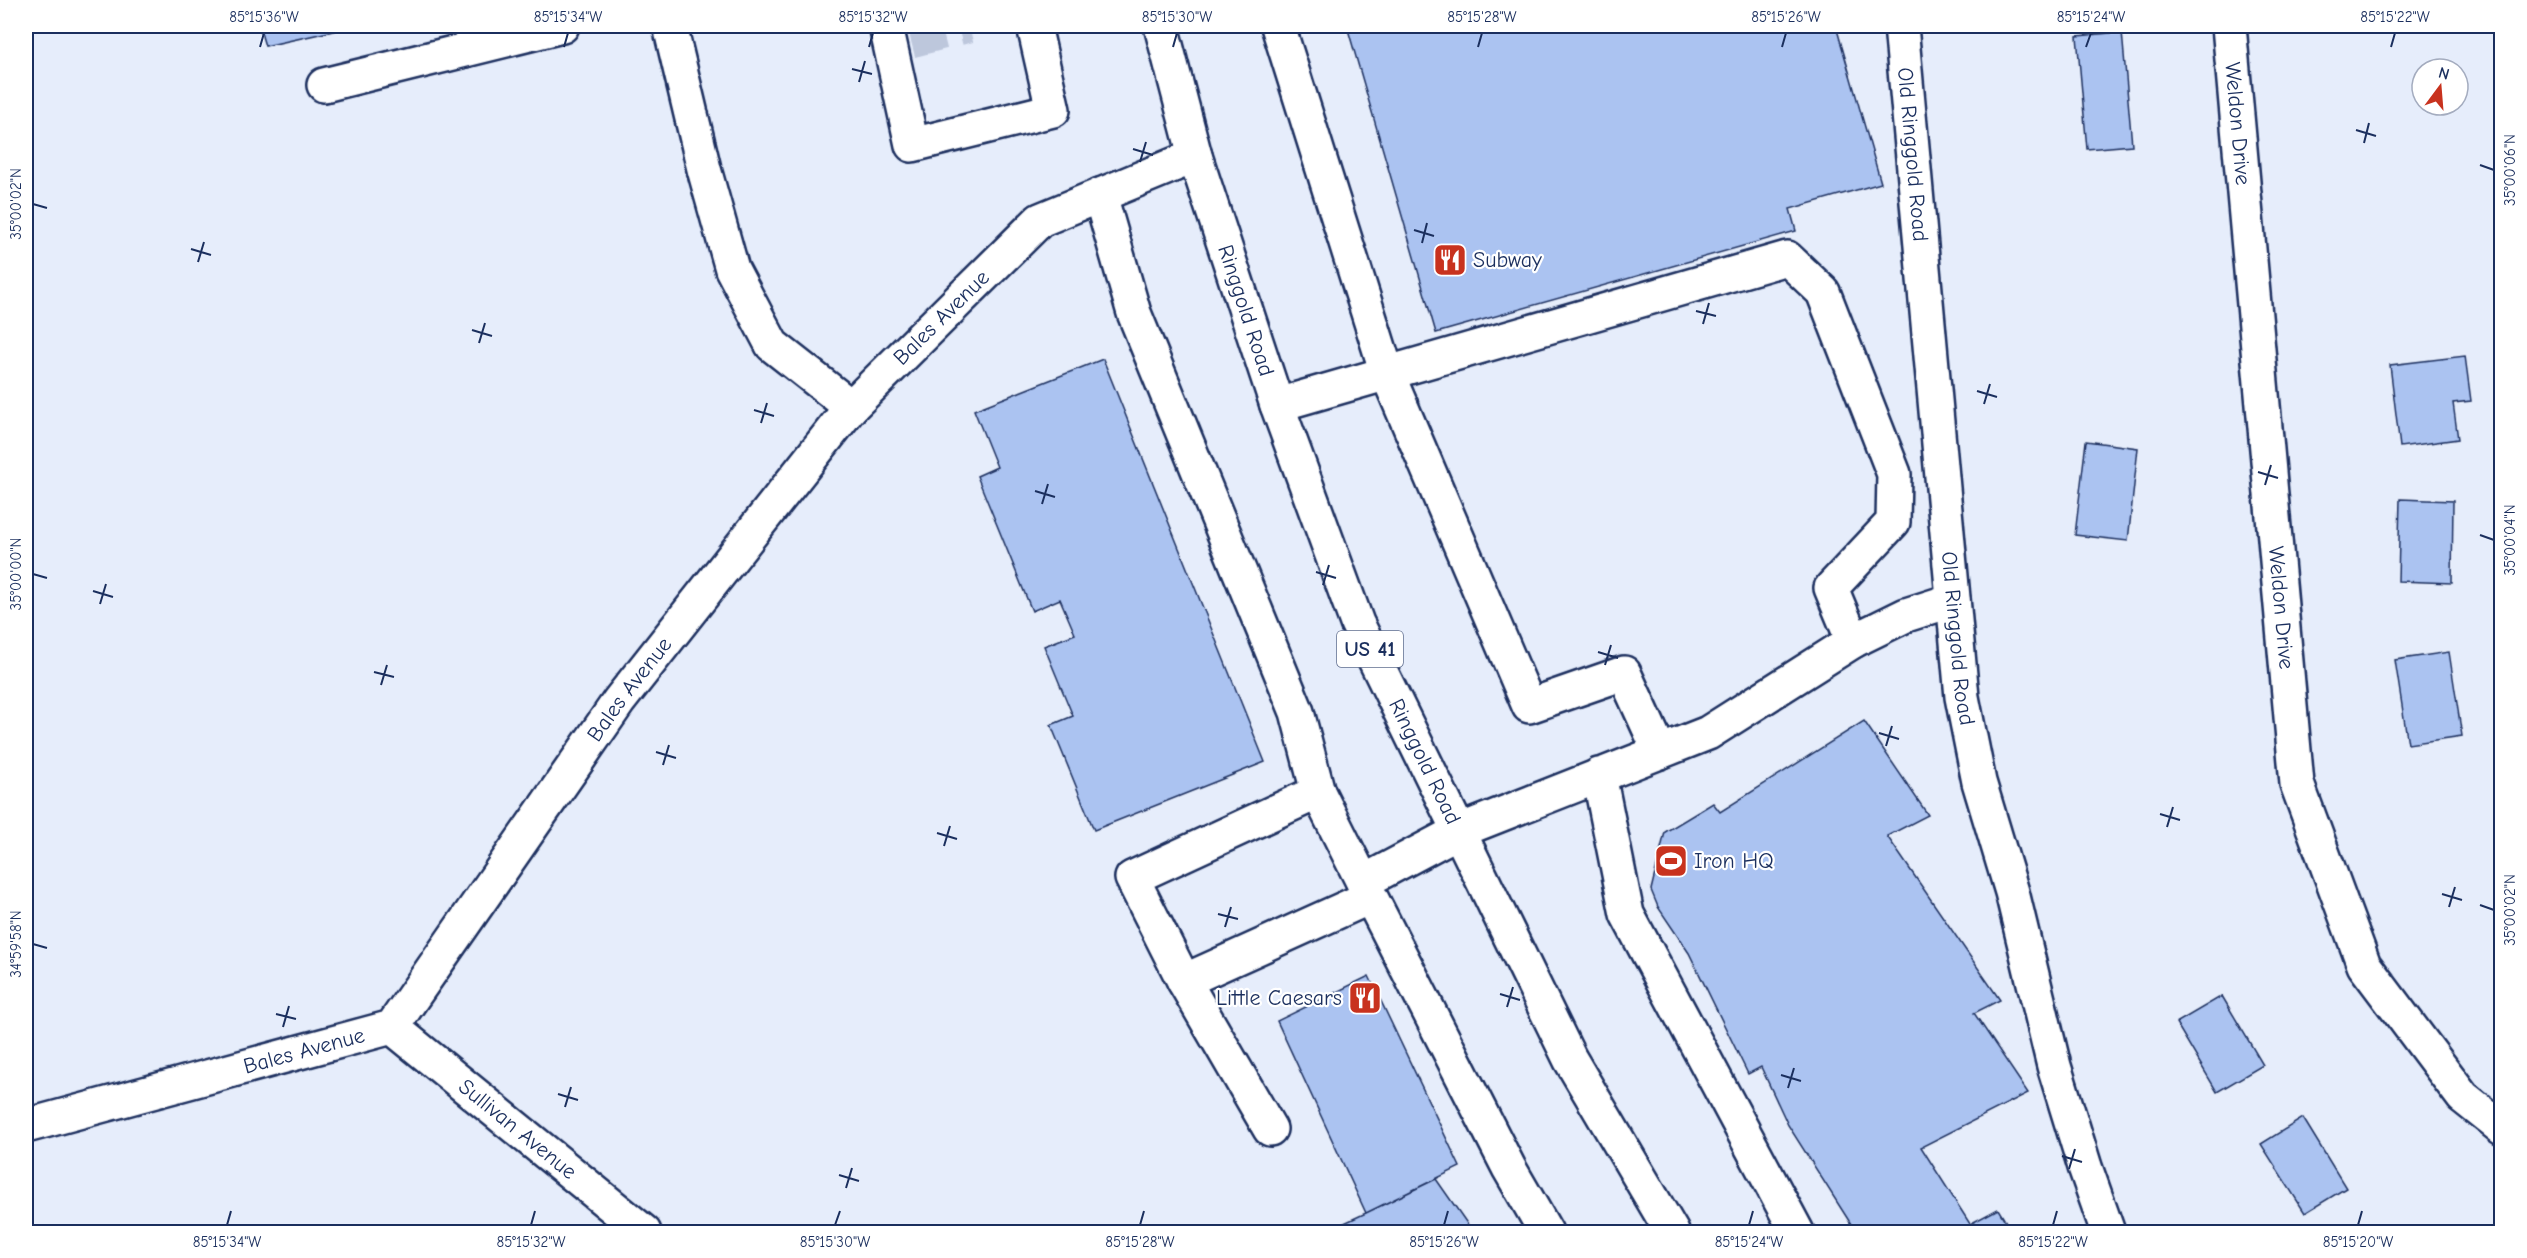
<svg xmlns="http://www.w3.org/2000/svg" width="2527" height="1258" viewBox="0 0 2527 1258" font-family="'Comic Neue',sans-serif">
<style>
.building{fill:#abc3f1;stroke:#1b2f5e;stroke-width:1.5}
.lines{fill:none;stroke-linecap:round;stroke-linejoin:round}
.minor-tunnel{stroke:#bdc7dc;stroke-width:33;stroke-dasharray:33 16;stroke-linecap:butt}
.minor-casing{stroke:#1b2f5e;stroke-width:38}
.major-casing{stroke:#1b2f5e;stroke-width:38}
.minor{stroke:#fff;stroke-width:33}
.major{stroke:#fff;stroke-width:33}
.ticks{fill:none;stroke:#1b2f5e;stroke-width:2}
.labels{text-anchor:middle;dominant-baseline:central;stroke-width:4.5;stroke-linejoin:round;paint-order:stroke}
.shield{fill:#fff;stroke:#5f6d8e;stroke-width:1.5}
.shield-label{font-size:21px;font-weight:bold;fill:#1b2f5e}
.street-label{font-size:22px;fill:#1b2f5e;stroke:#fff}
.poi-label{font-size:22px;fill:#1b2f5e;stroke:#fff;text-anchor:start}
.neatline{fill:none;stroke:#1b2f5e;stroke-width:2}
.ticks-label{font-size:15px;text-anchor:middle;fill:#1b2f5e}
</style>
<rect width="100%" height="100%" fill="#e6edfb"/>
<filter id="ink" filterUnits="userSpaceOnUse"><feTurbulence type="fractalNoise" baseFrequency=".0167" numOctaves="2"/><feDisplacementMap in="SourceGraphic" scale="12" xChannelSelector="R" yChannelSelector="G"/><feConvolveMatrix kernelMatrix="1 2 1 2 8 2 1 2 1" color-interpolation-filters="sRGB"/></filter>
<g filter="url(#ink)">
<path class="building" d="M259,26H356L265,46Z
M1347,26H1836L1881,183L1790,209L1796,231L1436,333Z
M2122,32L2132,145L2087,149L2077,36Z
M2465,356L2471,401L2453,403L2458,439L2400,447L2390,365Z
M1103,359L1265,762L1094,830L1051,725L1073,716L1044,646L1075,634L1060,599L1032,611L977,476L997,467L974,410Z
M2086,441L2138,448L2128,541L2075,535Z
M2400,499L2453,501L2452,583L2398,581Z
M2449,652L2462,736L2408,744L2395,660Z
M1864,721L1928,815L1887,836L2000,1000L1974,1013L2028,1093L1921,1147L1970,1224L1998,1209L2012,1232H1856L1788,1125L1761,1067L1748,1074L1689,953L1658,907L1651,890L1665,832L1713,803L1720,812Z
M1369,976L1460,1167L1366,1213L1277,1021Z
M2222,996L2263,1065L2217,1092L2176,1023Z
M2303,1118L2346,1188L2305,1213L2261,1144Z
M1436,1179L1473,1232L1327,1231L1366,1213Z"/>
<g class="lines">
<path class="minor-tunnel" d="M911,41L969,26"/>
<defs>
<g id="minor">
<path d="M670,26L704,169L732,269L772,345L851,407"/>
<path d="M886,26L912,145L1053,110L1034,26"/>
<path d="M1278,26L1387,373L1529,706L1624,673L1660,752"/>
<path id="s1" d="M1901,26L1962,697L1979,782L2012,892L2054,1066L2085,1167L2108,1232"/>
<path id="s2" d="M2229,26L2297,784L2364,965L2463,1097L2502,1128"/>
<path d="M324,85L562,26"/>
<path d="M1100,195L1134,313L1297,712L1318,792"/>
<path d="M1277,405L1787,258L1823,292L1894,474L1893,522L1831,588L1853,641"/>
<path d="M1599,775L1627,914L1797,1232"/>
<path d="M1363,882L1318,792L1132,878L1184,981L1370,897"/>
<path d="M1184,981L1270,1129"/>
<path id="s3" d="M392,1027L644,1232"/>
<path id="s4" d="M26,1126L392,1027L619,701L851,407L1040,220L1195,156"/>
<path d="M1546,1232L1509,1168L1363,882L1459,831L1708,733L1853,641L1906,615L1953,600"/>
</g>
<g id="major">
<path id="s5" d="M1161,26L1195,156L1277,405L1357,623L1570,1059L1672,1232"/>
</g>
</defs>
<use href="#minor" class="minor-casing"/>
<use href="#major" class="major-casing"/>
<use href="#minor" class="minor"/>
<use href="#major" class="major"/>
</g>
</g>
<path class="ticks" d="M260,47L264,33M564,47L568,33M869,47L873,33M1173,47L1177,33M1478,47L1482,33M1782,47L1786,33M2086,47L2091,33M2391,47L2395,33M852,69L872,74M859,82L865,61M2356,130L2376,136M2364,143L2369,123M1133,149L1153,155M1140,162L1146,142M2480,165L2494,170M33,204L47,208M1414,230L1434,236M1422,243L1427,223M191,249L211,255M198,262L204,242M1696,311L1716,316M1703,324L1709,303M472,330L492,336M479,343L485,323M1977,391L1997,397M1984,404L1990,384M754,410L774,416M761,423L767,403M2258,472L2278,478M2265,485L2271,465M1035,491L1055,497M1042,504L1048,484M2480,535L2494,540M1316,572L1336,578M33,574L47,578M1323,585L1329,565M93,591L113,597M100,604L106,584M1598,652L1618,658M1605,665L1611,645M374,672L394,677M381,685L387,665M1879,733L1899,739M1886,746L1892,726M656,752L676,758M663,765L669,745M2160,814L2180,820M2167,827L2173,807M937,833L957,839M944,846L950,826M2442,894L2462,900M2480,905L2494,910M2449,907L2455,887M1218,914L1238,919M1225,927L1231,907M33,944L47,948M1500,994L1520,1000M1507,1007L1513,987M276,1014L296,1019M283,1027L289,1006M1781,1075L1801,1081M1788,1088L1794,1068M558,1094L578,1100M565,1107L571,1087M2062,1156L2082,1162M2069,1169L2075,1149M839,1175L859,1181M846,1188L852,1168M227,1225L231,1211M531,1225L535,1211M835,1225L840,1211M1140,1225L1144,1211M1444,1225L1448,1211M1749,1225L1753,1211M2053,1225L2057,1211M2358,1225L2362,1211"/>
<defs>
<symbol id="restaurant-square" viewBox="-11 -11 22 22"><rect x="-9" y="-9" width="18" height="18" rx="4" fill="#c8321e" stroke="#fff"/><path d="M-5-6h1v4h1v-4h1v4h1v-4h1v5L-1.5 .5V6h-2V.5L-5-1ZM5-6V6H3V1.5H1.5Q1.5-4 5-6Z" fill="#fff"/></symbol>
<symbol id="stadium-square" viewBox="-11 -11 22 22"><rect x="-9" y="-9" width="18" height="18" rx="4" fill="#c8321e" stroke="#fff"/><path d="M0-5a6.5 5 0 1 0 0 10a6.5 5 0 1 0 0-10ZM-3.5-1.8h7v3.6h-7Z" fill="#fff"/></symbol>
</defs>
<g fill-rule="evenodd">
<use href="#restaurant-square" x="1431" y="241" width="38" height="38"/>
<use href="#stadium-square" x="1652" y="842" width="38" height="38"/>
<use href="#restaurant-square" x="1346" y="979" width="38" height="38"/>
</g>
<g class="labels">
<rect class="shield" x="1337" y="631" width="66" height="36" rx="4.5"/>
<g class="shield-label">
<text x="1370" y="649">US 41</text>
</g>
<g class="street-label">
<text stroke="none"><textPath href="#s2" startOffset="98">Weldon Drive</textPath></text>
<text stroke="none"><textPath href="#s1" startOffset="129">Old Ringgold Road</textPath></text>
<text stroke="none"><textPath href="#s5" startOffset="297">Ringgold Road</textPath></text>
<text stroke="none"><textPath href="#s4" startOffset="1278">Bales Avenue</textPath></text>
<text stroke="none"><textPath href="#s2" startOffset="584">Weldon Drive</textPath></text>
<text stroke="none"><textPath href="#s1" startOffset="615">Old Ringgold Road</textPath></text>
<text stroke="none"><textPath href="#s4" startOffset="792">Bales Avenue</textPath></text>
<text stroke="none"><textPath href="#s5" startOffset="783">Ringgold Road</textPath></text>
<text stroke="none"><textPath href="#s4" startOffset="288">Bales Avenue</textPath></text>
<text stroke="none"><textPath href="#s3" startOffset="162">Sullivan Avenue</textPath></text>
</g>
<g class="poi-label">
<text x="1473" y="260">Subway</text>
<text x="1694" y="861">Iron HQ</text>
<text x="1342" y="998" text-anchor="end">Little Caesars</text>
</g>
</g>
<rect width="2527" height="1258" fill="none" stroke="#fff" stroke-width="66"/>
<g transform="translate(2440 87) rotate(16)"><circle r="28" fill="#ffffff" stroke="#a4acbf" stroke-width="1.5"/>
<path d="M0-4.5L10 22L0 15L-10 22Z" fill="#c8321e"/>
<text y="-9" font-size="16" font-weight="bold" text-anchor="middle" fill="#1b2f5e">N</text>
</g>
<rect x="33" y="33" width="2461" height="1192" class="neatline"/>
<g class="ticks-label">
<text x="264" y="22">85°15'36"W</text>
<text x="568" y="22">85°15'34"W</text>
<text x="873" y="22">85°15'32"W</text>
<text x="1177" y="22">85°15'30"W</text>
<text x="1482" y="22">85°15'28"W</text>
<text x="1786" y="22">85°15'26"W</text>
<text x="2091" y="22">85°15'24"W</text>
<text x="2395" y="22">85°15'22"W</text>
<text transform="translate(2510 170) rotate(-90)" y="5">35°00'06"N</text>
<text transform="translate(16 204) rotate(-90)" y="5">35°00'02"N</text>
<text transform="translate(2510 540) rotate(-90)" y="5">35°00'04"N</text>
<text transform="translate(16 574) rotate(-90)" y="5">35°00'00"N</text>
<text transform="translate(2510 910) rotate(-90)" y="5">35°00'02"N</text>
<text transform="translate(16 944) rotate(-90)" y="5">34°59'58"N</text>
<text x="227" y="1247">85°15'34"W</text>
<text x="531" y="1247">85°15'32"W</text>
<text x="835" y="1247">85°15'30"W</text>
<text x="1140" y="1247">85°15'28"W</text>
<text x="1444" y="1247">85°15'26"W</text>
<text x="1749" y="1247">85°15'24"W</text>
<text x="2053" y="1247">85°15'22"W</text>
<text x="2358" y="1247">85°15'20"W</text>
</g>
</svg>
